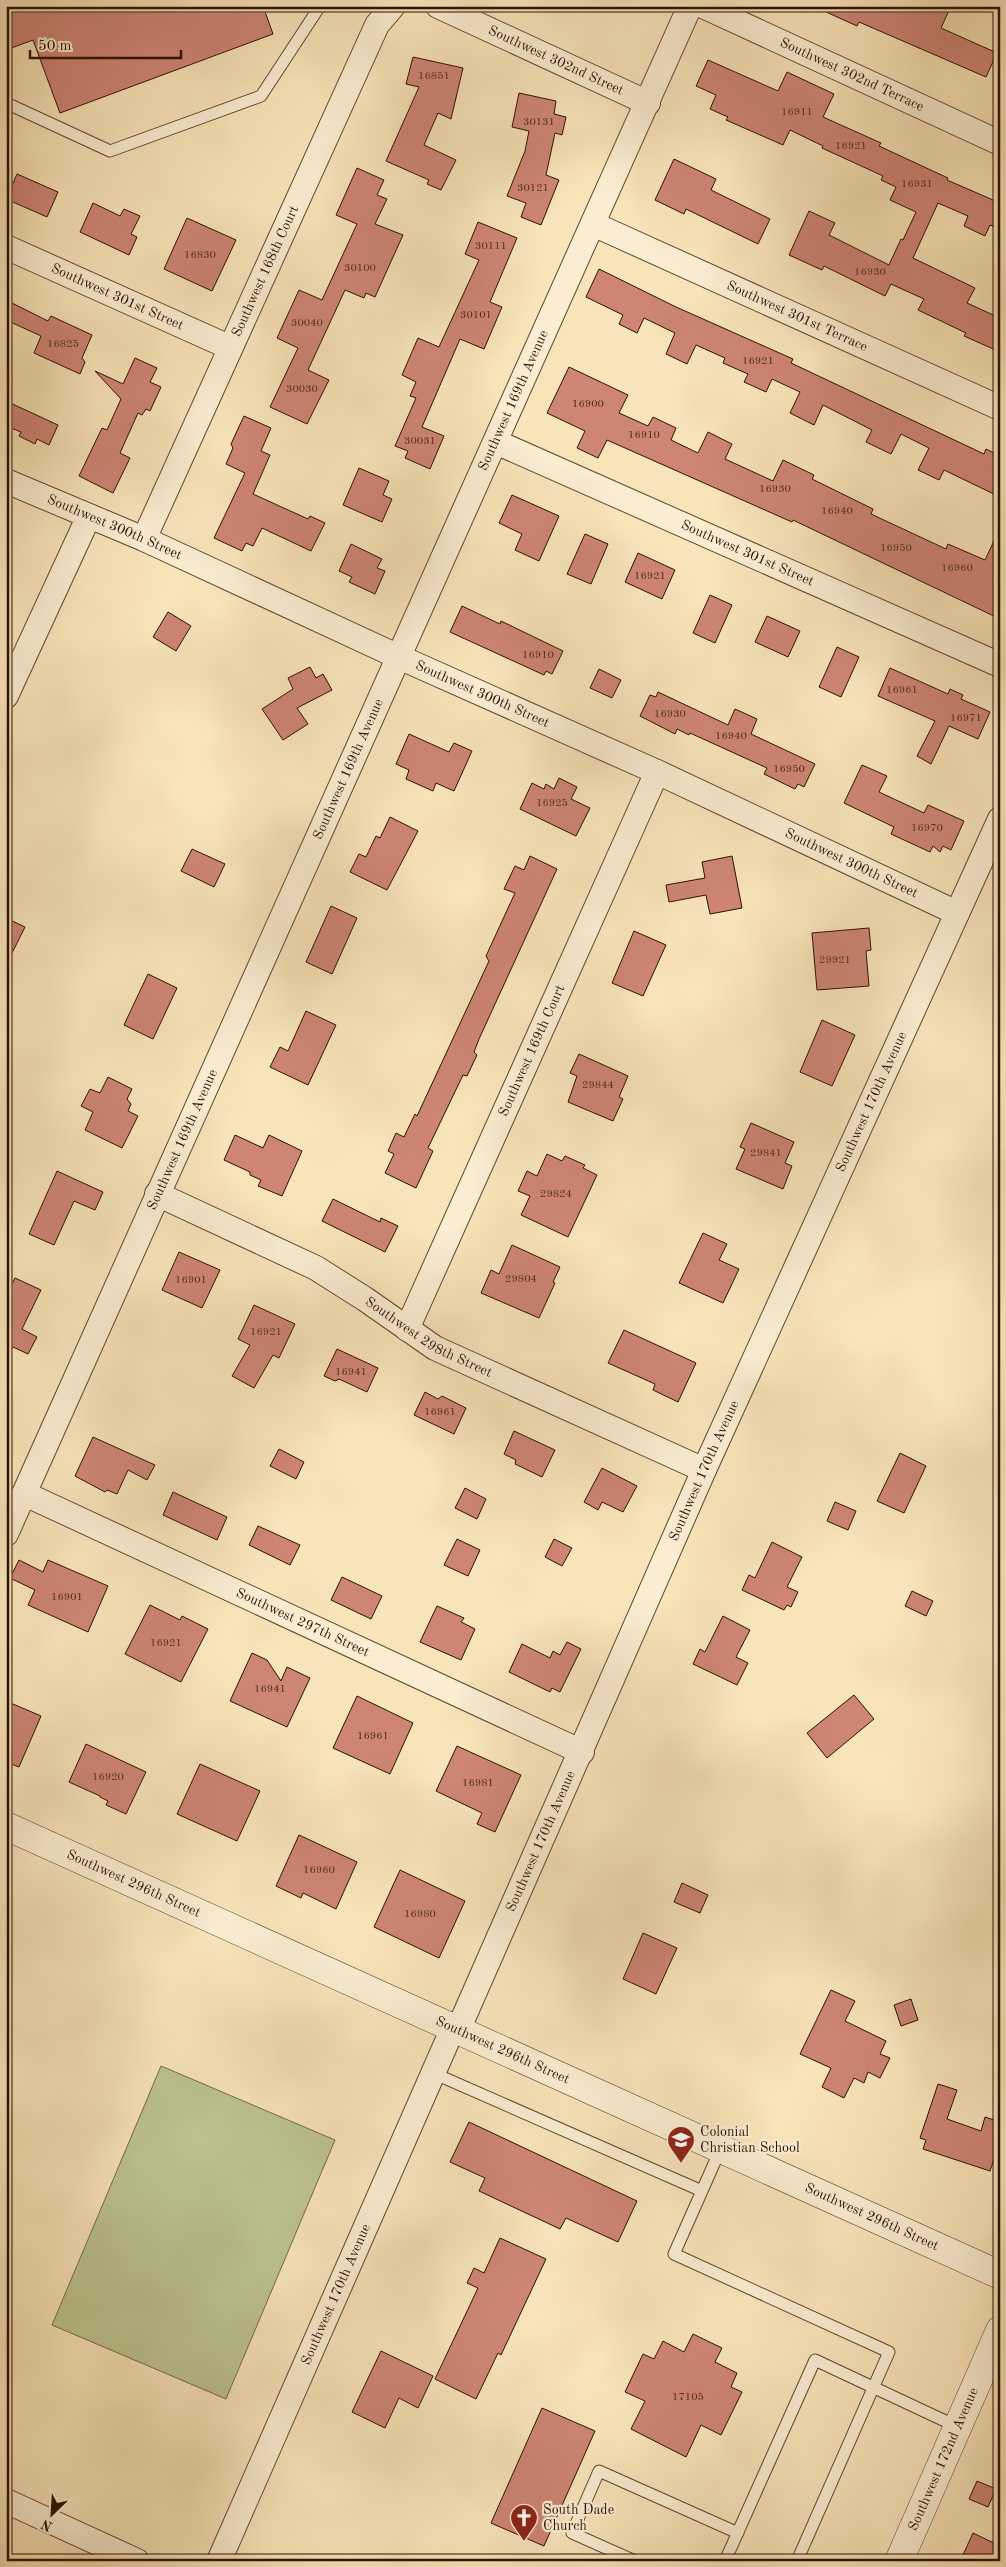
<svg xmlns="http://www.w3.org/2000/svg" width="1006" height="2567" viewBox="0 0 1006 2567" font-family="'Old Standard TT',serif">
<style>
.green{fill:#bdc490;stroke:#746a48}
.building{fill:#ce8574;stroke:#2c1001}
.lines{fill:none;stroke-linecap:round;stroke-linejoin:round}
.service-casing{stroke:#5f452f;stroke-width:13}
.minor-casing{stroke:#5f452f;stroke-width:26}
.tertiary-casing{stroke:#5f452f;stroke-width:29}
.service{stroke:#faedd2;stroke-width:11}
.minor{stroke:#faedd2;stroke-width:24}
.tertiary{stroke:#faedd2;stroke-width:28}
.labels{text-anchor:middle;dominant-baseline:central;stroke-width:4.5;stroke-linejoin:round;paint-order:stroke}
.number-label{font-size:11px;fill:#542d1e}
.street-label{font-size:14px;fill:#2c1001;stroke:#faedd2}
.poi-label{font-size:14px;fill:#2c1001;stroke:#faedd2;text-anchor:start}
</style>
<rect width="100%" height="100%" fill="#f8e4b9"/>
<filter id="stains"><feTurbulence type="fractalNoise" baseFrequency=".004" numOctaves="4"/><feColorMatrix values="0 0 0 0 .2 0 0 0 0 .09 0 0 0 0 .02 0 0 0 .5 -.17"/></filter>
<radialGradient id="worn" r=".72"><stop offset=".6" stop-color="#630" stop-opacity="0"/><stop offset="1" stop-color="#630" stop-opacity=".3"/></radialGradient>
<path class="green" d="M161,2066L335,2140L226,2399L52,2325Z"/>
<path class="building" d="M6,6H263L273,34L60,113L33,40L6,50Z
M813,6H951L941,28L997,53L986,77L859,22L857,26Z
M413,57L463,68L451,119L438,113L424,145L456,160L441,190L427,184L429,180L386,161L419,87L406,84Z
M708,60L778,91L787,72L834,94L823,117L881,143L879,146L948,178L947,180L1000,203V229L990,225L985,236L964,226L968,216L938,203L913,258L975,288L967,303L1000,318V352L964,336L966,333L918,310L924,299L891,284L885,296L824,266L822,270L789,255L809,211L835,223L829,235L889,265L901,239L903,240L916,212L890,200L896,187L881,180L883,176L822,148L823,146L790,130L783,145L726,120L728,117L710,109L716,95L696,86Z
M519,93L556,101L554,114L566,117L562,135L555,133L546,175L559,180L541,225L521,217L526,203L507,196L525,151L529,131L512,127Z
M674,159L716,179L711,190L770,219L758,244L686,209L684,214L655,200Z
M357,168L384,180L377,195L387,199L375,224L403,235L375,297L366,293L364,298L345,290L308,370L329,380L307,424L270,407L298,348L277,338L299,290L322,300L357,224L336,215Z
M17,174L58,192L47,217L6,199Z
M93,203L120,216L124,209L140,216L131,234L137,237L129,255L80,232Z
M187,218L236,240L212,291L164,269Z
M478,222L517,238L490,302L502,307L484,349L460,339L422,427L444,436L430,469L405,458L408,451L395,446L416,398L410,396L416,382L402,375L418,338L439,347L479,260L465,254Z
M599,269L676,307L793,359L791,363L984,454L986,449L1000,456V497L944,470L939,480L918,470L929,448L901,434L891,454L866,442L872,430L823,405L814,425L790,413L800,392L772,379L766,392L744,382L748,374L723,363L725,358L696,345L687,364L666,354L675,333L644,318L637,333L619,324L623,315L586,297Z
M6,300L48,321L51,316L92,335L82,358L85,362L80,374L34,353L41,336L6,320Z
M135,358L157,368L150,382L161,387L150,411L146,409L142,415L138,413L120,453L130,458L113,493L79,476L102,428L107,430L121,399L95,371L123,384Z
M569,367L628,395L619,413L648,426L653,417L676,428L671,440L698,453L708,432L732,444L725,459L773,481L783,460L814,475L812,479L873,509L871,514L946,549L948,544L985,560L1000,528V619L793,520L792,522L607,440L598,458L577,448L585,431L547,413Z
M6,401L58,425L49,445L37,439L35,444L19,436L21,432L6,426Z
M244,416L271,428L261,451L270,455L253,494L308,519L310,516L325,523L311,551L262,528L253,546L246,543L242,551L214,538L245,473L226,464L233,448L231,444Z
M359,468L389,481L383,495L392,499L382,522L343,505Z
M512,495L559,516L539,561L515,550L522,534L499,523Z
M585,534L608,544L591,584L567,574Z
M351,544L382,559L377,568L385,571L375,594L349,582L352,577L339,571Z
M638,553L675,570L662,599L625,582Z
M710,595L732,605L715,643L693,633Z
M462,606L500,624L501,621L563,651L552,674L546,671L544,675L450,632Z
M168,612L191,626L176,651L153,637Z
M767,616L800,631L788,657L755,642Z
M837,647L859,657L841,697L819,687Z
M310,667L316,678L323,674L332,690L297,708L308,724L283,740L262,709L293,689L288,678Z
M890,668L948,694L950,689L963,695L961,699L990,712L978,739L949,726L931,764L917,756L935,721L878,696Z
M599,669L621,680L612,698L590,688Z
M658,692L728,725L735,709L757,719L751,734L815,764L804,787L798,784L795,789L764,774L767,768L690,733L689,735L677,729L675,734L640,716L650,695L656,697Z
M409,734L449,752L454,743L472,751L454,791L436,783L433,791L406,779L409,770L396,764Z
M862,765L887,776L879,792L924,813L928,805L964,821L951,850L943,846L940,852L933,846L930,852L891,834L894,827L844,803Z
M559,778L577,787L571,799L590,808L576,836L520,809L532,783L544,789L546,784L554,789Z
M390,817L418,831L387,890L350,872L359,854L366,857L376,836L380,838Z
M192,849L225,864L214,887L181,871Z
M530,856L557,869L479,1039L474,1052L477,1055L467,1076L463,1075L428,1148L433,1151L416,1188L385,1173L394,1154L388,1151L396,1133L404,1137L415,1114L417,1116L489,961L486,956L515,893L504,889L515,866L524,870Z
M732,856L742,908L710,914L706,895L669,902L666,885L705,878L702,862Z
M331,906L357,918L332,974L306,962Z
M6,918L25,927L6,965Z
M869,928L871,950L866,951L869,986L817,990L812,933Z
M634,931L666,945L643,996L612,983Z
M148,974L177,988L153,1039L124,1025Z
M306,1011L336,1025L308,1085L270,1067L280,1047L288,1051Z
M822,1020L855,1035L832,1086L800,1072Z
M579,1054L628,1076L619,1097L623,1099L613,1121L568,1102L577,1076L570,1073Z
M108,1077L132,1089L127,1099L131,1104L128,1111L138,1116L122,1148L85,1130L93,1112L81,1106L90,1089L100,1093Z
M751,1123L794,1142L785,1163L792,1166L783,1189L736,1169L745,1149L740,1147Z
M235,1135L263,1148L269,1135L302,1151L282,1196L258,1186L261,1180L250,1175V1172L224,1160Z
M547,1154L562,1161L565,1156L585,1165L583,1168L597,1175L568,1237L521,1215L530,1196L518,1191L527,1171L537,1176Z
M57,1171L103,1192L95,1210L74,1201L54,1245L29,1234Z
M333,1199L380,1222L381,1218L398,1226L385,1252L322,1221Z
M703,1233L727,1244L719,1260L739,1269L723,1303L679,1283Z
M512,1245L560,1267L553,1282L555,1283L539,1318L481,1293L491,1270L499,1274Z
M179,1252L220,1270L202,1308L162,1290Z
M15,1278L41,1290L22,1329L37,1337L28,1354L13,1347L6,1362V1296Z
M254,1305L295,1324L279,1358L273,1355L254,1388L232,1376L250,1345L238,1339Z
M624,1330L696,1363L678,1402L653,1390L655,1384L608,1363Z
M337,1349L378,1368L367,1392L339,1379L335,1381L324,1376Z
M425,1392L438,1399L442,1396L466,1408L454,1434L414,1415Z
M514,1431L555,1450L542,1477L515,1464L516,1460L504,1454Z
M93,1437L155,1465L147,1480L128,1470L117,1494L107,1490L105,1492L75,1476Z
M279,1449L304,1462L296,1479L270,1466Z
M900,1453L926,1466L904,1513L877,1501Z
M602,1468L637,1486L623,1512L602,1502L598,1510L584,1502Z
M465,1488L486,1499L477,1519L455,1508Z
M173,1492L227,1517L217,1540L163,1515Z
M835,1502L856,1511L848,1530L827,1521Z
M258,1526L300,1545L290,1565L249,1545Z
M457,1539L480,1550L468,1576L444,1565Z
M554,1539L572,1548L562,1566L545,1557Z
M772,1542L802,1557L787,1587L798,1592L791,1607L787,1605L784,1610L742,1590L749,1575L755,1578Z
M19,1560L43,1572L48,1560L108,1586L88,1632L28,1605L35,1590L10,1578Z
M342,1577L382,1596L371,1619L331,1600Z
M912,1591L933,1601L926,1616L905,1606Z
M150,1605L180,1620L182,1616L208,1629L181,1682L125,1654Z
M437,1606L464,1618L461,1622L475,1629L461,1660L420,1642Z
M723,1616L750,1630L736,1657L748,1663L737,1685L693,1664L700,1649L705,1652Z
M567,1642L581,1649L560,1692L552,1688L550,1692L509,1672L522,1644L550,1658L553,1651L560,1655Z
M252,1653L267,1660L281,1681L287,1667L310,1678L287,1727L230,1701Z
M854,1695L874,1719L827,1758L807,1733Z
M357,1696L413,1723L390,1774L333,1748Z
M6,1701L41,1716L19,1767L6,1762Z
M86,1744L146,1772L126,1814L106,1805L108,1801L100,1797V1796L69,1782Z
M457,1746L521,1775L495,1832L477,1824L482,1813L436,1791Z
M200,1764L260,1791L237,1841L177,1814Z
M299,1835L357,1862L336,1909L303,1893L301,1898L276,1886Z
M400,1870L465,1901L439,1958L374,1927Z
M682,1883L708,1895L700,1913L674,1902Z
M643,1933L677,1948L656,1994L623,1979Z
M831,1990L855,2001L845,2021L886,2041L880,2054L890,2058L880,2078L868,2072L864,2083L854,2078L844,2098L822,2087L831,2068L800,2054Z
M911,1999L918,2020L901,2026L894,2005Z
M938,2084L957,2090L947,2119L981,2131L985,2117L1000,2122V2142L990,2171L923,2149L926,2140L920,2138Z
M469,2122L637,2201L618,2242L566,2218L560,2229L479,2191L485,2178L450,2162Z
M500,2238L546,2259L501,2355L498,2353L476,2399L435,2379L478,2288L467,2283L474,2268L484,2273Z
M693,2334L722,2348L715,2362L737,2373L731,2387L742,2392L721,2435L701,2425L686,2457L631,2429L645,2401L625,2392L643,2354L654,2359L663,2341L684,2352Z
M381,2351L433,2376L418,2408L399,2398L385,2428L352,2412Z
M542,2408L595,2431L544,2546L491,2523Z
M977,2481L996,2489L988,2507L969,2499Z
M973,2533L1000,2546L994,2561H976L963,2555Z"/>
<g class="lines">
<defs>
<path id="service" d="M6,103L110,151L261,96L320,6
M433,2073L702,2191
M721,2148L674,2254L889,2352L797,2561
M635,2561L572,2533L599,2471L738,2533
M725,2561L815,2360L958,2427"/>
<g id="minor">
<path id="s1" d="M438,6L648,103"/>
<path id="s2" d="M703,6L1000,143"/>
<path id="s3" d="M593,224L1000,408"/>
<path id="s4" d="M6,247L229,347"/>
<path id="s5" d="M496,442L1000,665"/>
<path id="s6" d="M6,481L144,539L399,657L657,772L957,913"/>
<path id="s7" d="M144,539L377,25L393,6"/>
<path d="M6,696L88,518"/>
<path id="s8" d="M157,1194L316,1268L365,1299L435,1348L704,1470"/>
<path id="s9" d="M407,1329L657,772"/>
<path id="s10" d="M25,1494L582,1752"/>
<path id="s11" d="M6,1534L690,6"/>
<path id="s12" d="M458,2030L704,1470L1000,819"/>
<path d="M6,2501L137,2561"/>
<path id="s13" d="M219,2561L453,2028"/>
</g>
<g id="tertiary">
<path id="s14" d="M6,1826L1000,2275"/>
<path id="s15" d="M899,2561L1000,2330"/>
</g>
</defs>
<use href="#service" class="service-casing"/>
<use href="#minor" class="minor-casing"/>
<use href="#tertiary" class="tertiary-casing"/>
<use href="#service" class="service"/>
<use href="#minor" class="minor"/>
<use href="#tertiary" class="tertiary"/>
</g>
<defs>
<symbol id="school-pin" viewBox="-11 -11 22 30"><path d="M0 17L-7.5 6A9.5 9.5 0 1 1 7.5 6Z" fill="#8f2418" stroke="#faedd2"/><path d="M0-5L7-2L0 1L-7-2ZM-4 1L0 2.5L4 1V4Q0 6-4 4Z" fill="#fff"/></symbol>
<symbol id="church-pin" viewBox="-11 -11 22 30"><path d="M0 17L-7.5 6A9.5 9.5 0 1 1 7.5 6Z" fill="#8f2418" stroke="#faedd2"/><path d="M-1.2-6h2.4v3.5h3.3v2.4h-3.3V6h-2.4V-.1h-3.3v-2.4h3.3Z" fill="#fff"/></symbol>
</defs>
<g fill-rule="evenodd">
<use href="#school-pin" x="665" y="2124" width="32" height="43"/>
<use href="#church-pin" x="508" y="2502" width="32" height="43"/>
</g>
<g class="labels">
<g class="number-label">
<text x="434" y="76">16851</text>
<text x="797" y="112">16911</text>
<text x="539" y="122">30131</text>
<text x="851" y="146">16921</text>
<text x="917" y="184">16931</text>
<text x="533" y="188">30121</text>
<text x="491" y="246">30111</text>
<text x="200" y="255">16830</text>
<text x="360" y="268">30100</text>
<text x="870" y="272">16930</text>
<text x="476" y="315">30101</text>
<text x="307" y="323">30040</text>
<text x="63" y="344">16825</text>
<text x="758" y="361">16921</text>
<text x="302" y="389">30030</text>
<text x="588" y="404">16900</text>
<text x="644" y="435">16910</text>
<text x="420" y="441">30031</text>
<text x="775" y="489">16930</text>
<text x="837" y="511">16940</text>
<text x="896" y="548">16950</text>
<text x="957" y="568">16960</text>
<text x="650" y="576">16921</text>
<text x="538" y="655">16910</text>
<text x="902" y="690">16961</text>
<text x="670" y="714">16930</text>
<text x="966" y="718">16971</text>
<text x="731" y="736">16940</text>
<text x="789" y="769">16950</text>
<text x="552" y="803">16925</text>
<text x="927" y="828">16970</text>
<text x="835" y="960">29921</text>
<text x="598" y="1085">29844</text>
<text x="766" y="1153">29841</text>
<text x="556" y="1194">29824</text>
<text x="521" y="1279">29804</text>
<text x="191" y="1280">16901</text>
<text x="266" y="1332">16921</text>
<text x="351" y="1372">16941</text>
<text x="440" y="1412">16961</text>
<text x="67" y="1597">16901</text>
<text x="166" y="1643">16921</text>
<text x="270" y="1689">16941</text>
<text x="373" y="1736">16961</text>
<text x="108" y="1777">16920</text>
<text x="478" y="1783">16981</text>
<text x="319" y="1870">16960</text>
<text x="420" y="1914">16980</text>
<text x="688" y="2397">17105</text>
</g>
<g class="street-label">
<text stroke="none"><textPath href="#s1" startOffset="130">Southwest 302nd Street</textPath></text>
<text stroke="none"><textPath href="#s2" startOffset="164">Southwest 302nd Terrace</textPath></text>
<text stroke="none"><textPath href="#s7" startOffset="294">Southwest 168th Court</textPath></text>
<text stroke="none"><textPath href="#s4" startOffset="122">Southwest 301st Street</textPath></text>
<text stroke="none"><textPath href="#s3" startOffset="224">Southwest 301st Terrace</textPath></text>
<text stroke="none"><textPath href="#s11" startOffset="1242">Southwest 169th Avenue</textPath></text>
<text stroke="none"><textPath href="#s6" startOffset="118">Southwest 300th Street</textPath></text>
<text stroke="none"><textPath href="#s5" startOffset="275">Southwest 301st Street</textPath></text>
<text stroke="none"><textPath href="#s6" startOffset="522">Southwest 300th Street</textPath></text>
<text stroke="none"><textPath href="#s11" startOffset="838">Southwest 169th Avenue</textPath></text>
<text stroke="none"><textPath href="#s6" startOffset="928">Southwest 300th Street</textPath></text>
<text stroke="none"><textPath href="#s9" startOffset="305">Southwest 169th Court</textPath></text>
<text stroke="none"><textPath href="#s12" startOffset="1016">Southwest 170th Avenue</textPath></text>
<text stroke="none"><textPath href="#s11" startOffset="432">Southwest 169th Avenue</textPath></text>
<text stroke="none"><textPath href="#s8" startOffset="308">Southwest 298th Street</textPath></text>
<text stroke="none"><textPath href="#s12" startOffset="611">Southwest 170th Avenue</textPath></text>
<text stroke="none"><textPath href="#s10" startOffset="306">Southwest 297th Street</textPath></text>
<text stroke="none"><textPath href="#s12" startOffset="206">Southwest 170th Avenue</textPath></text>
<text stroke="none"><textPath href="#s14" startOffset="140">Southwest 296th Street</textPath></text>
<text stroke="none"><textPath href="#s14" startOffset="545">Southwest 296th Street</textPath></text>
<text stroke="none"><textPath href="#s14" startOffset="950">Southwest 296th Street</textPath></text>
<text stroke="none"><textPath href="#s13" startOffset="291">Southwest 170th Avenue</textPath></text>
<text stroke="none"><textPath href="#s15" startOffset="111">Southwest 172nd Avenue</textPath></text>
</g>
<g class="poi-label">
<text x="700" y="2132">Colonial<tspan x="700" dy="16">Christian School</tspan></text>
<text x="543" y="2510">South Dade<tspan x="543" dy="16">Church</tspan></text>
</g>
</g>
<rect width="1006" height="2567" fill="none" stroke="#f8e4b9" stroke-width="25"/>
<rect x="8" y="8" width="991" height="2552" fill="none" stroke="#2c1001" stroke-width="2.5"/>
<rect x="12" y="12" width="981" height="2542" fill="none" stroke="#2c1001"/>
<g transform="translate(52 2514) rotate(205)" stroke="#faedd2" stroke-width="4" paint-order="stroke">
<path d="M0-4L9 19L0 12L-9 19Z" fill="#2c1001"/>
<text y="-8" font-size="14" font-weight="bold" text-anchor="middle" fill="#2c1001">N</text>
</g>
<path d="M30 50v8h151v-8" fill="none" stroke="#2c1001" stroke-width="2.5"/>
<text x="38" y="50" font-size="15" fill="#2c1001" stroke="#faedd2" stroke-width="4" paint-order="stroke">50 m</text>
<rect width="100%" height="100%" filter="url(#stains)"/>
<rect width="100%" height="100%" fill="url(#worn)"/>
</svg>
